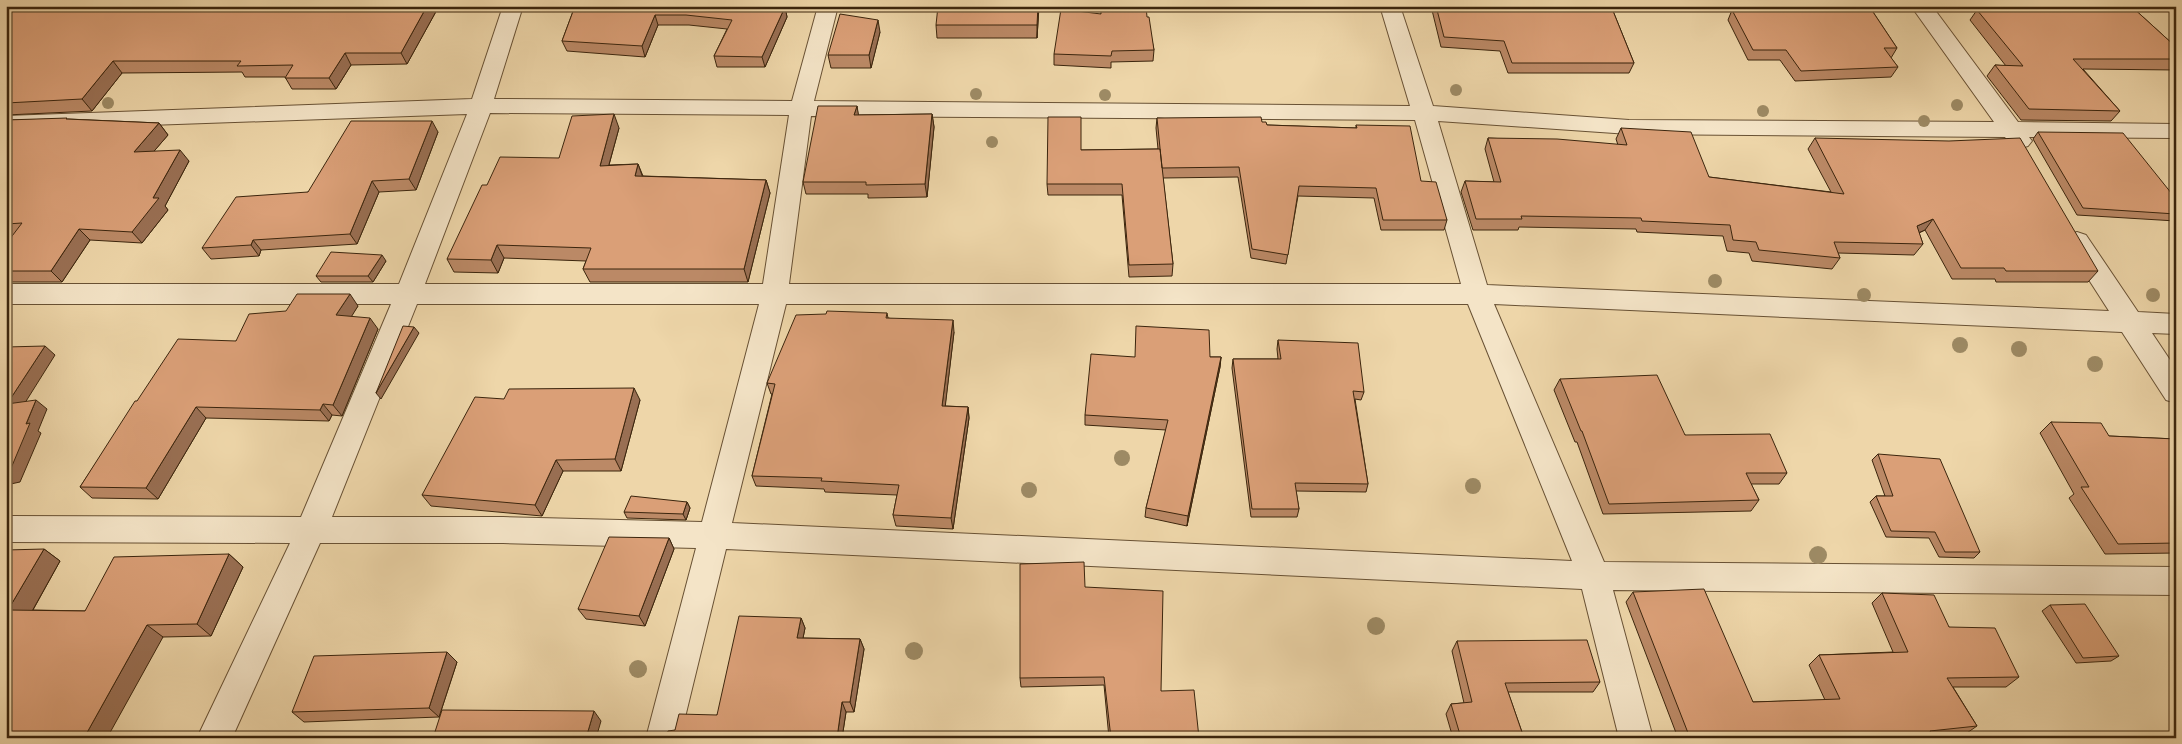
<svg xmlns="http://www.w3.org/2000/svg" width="2182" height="744" viewBox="0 0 2182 744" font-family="'Libre Bodoni',serif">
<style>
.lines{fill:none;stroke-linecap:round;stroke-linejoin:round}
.minor-casing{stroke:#685134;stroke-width:2}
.minor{fill:#f4e4c7;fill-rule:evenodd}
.tree{fill:#9d8a64}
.wall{fill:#bb8966;stroke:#3b250d}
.shaded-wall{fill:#996f53;stroke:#3b250d}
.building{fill:#da9f77;stroke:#3b250d}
</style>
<rect width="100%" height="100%" fill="#eed6a9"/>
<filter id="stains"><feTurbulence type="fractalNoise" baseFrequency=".004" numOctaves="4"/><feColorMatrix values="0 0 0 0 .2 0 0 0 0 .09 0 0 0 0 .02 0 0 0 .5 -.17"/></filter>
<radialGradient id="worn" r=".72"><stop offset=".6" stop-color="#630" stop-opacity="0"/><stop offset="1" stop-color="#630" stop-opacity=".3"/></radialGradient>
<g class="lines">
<defs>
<path id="minor" d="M503,6H523L494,99L792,101L818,6H838L814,101L1410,106L1380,6H1400L1433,106L1629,120L1994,122L1911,6H1932L2018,122L2176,124V138L2029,137L2032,141L2028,146C2016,150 2012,147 2005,137L1629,134L1438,121L1487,285L2109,311L2064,241L2068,235L2077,232L2086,235L2138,312L2176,314V334L2152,333L2176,369V403L2166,400L2122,332L1494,304L1604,562L2176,567V595L1613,590L1653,738H1619L1582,589L726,549L680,738H646L696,548L503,543H320L232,738H197L290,543L6,542V516L301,517L391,304H6V284H399L467,114L6,130V116L472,99ZM490,113L789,115L763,284H425ZM811,116L1415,120L1461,284H789ZM417,304H759L702,522L503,517H332ZM786,304H1468L1572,561L732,523Z"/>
</defs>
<use href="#minor" class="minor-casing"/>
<use href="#minor" class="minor"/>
</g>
<g class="tree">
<circle cx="1456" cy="90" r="6"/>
<circle cx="976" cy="94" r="6"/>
<circle cx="1105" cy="95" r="6"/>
<circle cx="108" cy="103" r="6"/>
<circle cx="1957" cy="105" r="6"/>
<circle cx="1763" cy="111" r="6"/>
<circle cx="1924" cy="121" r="6"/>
<circle cx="992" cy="142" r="6"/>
<circle cx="1715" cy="281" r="7"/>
<circle cx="1864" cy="295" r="7"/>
<circle cx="2153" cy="295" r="7"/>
<circle cx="1960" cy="345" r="8"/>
<circle cx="2019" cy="349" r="8"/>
<circle cx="2095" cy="364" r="8"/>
<circle cx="1122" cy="458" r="8"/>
<circle cx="1473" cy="486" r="8"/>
<circle cx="1029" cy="490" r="8"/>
<circle cx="1818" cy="555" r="9"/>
<circle cx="1376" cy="626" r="9"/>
<circle cx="914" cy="651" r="9"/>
<circle cx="638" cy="669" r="9"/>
</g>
<path class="wall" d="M6,6H439L407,64L351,65L336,89H292L285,77H245L242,72L122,73L92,111L6,115Z
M575,6L785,7L787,17L765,67H717L714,56L727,29L689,25H658L645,57L567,51L562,41Z
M1039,6L1037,38H937L936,25Z
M1431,6H1611L1634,63L1629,73H1508L1500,51L1441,47Z
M1762,6H1869L1897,48L1891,58L1898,67L1891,77L1795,81L1780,60H1748L1728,20L1732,10L1766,11Z
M2018,6H2131L2176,47V70L2083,69L2120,111L2111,121L2021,120L1987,76L1995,65L2006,66L1970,20L1977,10H2020Z
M1100,14L1147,17L1154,50L1153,61L1111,62V68L1054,65V54Z
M880,32L871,68H831L828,55Z
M857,106L858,115L932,114L934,127L927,197L868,198V194H806L803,182Z
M1157,118L1267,125L1356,128V125L1421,181L1447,220L1444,230H1381L1374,198L1298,196L1286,264L1251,258L1238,177L1163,178L1173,264L1172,276L1129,277L1122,195H1048L1047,184L1081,150L1158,149L1156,128Z
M68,119L159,123L168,135L154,151L189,161L165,206L168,210L142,243L90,240L62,282H6V244L13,236H6V120Z
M619,128L609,165L638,164L643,176L766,180L770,193L748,282H590L583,269L586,261L504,258L498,273L454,272L447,259L559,158Z
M1621,128L1709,177L1831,192L1808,149L1815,138L2098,271L2088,282H1996L1995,279H1952L1925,230L1919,233L1923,244L1914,255L1838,253L1840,258L1832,269L1752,261L1749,253L1727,251L1723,236L1637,232L1636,229L1519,227L1518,230H1473L1461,192L1465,181L1494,182L1485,149L1488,138L1618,145L1616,139Z
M438,132L416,190L379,192L357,244L261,250L259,256L211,259L202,248L308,192Z
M2038,132L2175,198L2176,197V221L2077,215L2033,139Z
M386,261L373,282H321L316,276Z
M358,306L351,316L378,329L342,416L332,415L329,421L206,418L158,499L92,498L80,487L137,401L236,341Z
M887,313L888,318L954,332L945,406L968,407L969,418L953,529L896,526L893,515L897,495L825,492L824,489L756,486L752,476L772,394H771L767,383Z
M1278,340L1364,392L1361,400L1355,399L1368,484L1366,492L1296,491L1299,509L1297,517H1251L1232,368L1233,359H1278L1277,349Z
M1135,357H1221L1220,367L1187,526L1145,517L1146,508L1166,430L1085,425V415Z
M1560,379L1685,435L1787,473L1779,484H1751L1759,500L1751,511L1603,514L1577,442H1575L1554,390Z
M504,399L640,400L621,471H563L542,516L431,506L422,495Z
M2051,422L2109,436L2176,439V553L2105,554L2069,498L2074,494L2040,433Z
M1878,454L1980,552L1974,558L1939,557L1929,538L1886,537L1870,502L1876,496H1885L1872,460Z
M687,502L690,508L686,520L627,518L624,512Z
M669,538L674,549L645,626L586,619L578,609Z
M44,549L60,561L33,610L85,611L229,554L243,567L211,636L163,637L6,738Z
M1085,587L1161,691L1199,738H1109L1104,685L1021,687L1020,678Z
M1633,592L1753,702L1825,700L1809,665L1819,655L1893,652L1872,603L1882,593L1949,627L2019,677L2006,687H1953L1977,726L1964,735L1935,738H1678L1626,602Z
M2050,605L2119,656L2111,661L2076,663L2042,611Z
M801,618L805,628L803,638L860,639L864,649L854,712H846L842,738H666L675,730L717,715Z
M1457,641L1600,682L1593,692H1508L1524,738H1453L1446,714L1451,704L1464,703L1452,651Z
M457,662L439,717L304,722L292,712Z"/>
<path class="shaded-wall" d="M427,6H439L407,64L401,53Z
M1038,6H1039L1037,38V25Z
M785,7L787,17L765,67L762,57Z
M655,15L658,25L645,57L642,46Z
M878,20L880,32L871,68L869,55Z
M345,53L351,65L336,89L329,78Z
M113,61L122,73L92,111L82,99Z
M857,106L859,118L854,115Z
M614,114L619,128L605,179L600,166Z
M932,114L934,127L927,197L925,184Z
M432,121L438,132L416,190L409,179Z
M159,123L168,135L143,164L134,152Z
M180,150L189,161L165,206L168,210L142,243L132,232L153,198Z
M638,164L643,178L635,176Z
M766,180L770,193L748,282L744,269Z
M372,181L379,192L357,244L350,234Z
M1933,219L1925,230L1909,237L1917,226Z
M79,229L90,240L62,282L51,271Z
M253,240L261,250L259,256L251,245Z
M497,245L504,258L498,273L491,260Z
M382,255L386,261L373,282L368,276Z
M350,294L358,306L345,327L336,315Z
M370,318L378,329L342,416L333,405Z
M953,320L954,332L944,417L942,406Z
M414,327L419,333L381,399L376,393Z
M45,346L55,355L18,414L7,404Z
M1221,357L1220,367L1187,526L1188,516Z
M634,388L640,400L621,471L615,459Z
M36,400L47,409L38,431L41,433L20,482L6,485V474Z
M323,404L332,415L329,421L320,410Z
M196,407L206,418L158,499L146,488Z
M968,407L969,418L953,529L951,518Z
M556,460L563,471L542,516L535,505Z
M687,502L690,508L686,520L683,514Z
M669,538L674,549L645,626L639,616Z
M44,549L60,561L26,622L8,610Z
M229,554L243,567L211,636L197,624Z
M801,618L805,628L801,648L797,638Z
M147,625L163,637L107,738H84Z
M860,639L864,649L854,712L850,702Z
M447,652L457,662L439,717L429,708Z
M842,702L846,712L842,738H837Z
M594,711L601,721L596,738H586Z"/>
<path class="building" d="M6,6H427L401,53H345L329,78H285L293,65L237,66L241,61H113L82,99L6,103Z
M575,6H775L785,7L762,57L714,56L732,20L686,15H655L642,46L562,41Z
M938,6H1038L1037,25H936Z
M1101,6H1146L1147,17H1149L1154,50L1112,51L1111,56L1054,54L1061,9L1101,14Z
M1436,6H1611L1634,63H1512L1504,41L1444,37Z
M1774,6H1869L1897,48H1884L1898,67L1801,71L1786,50H1753L1732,10L1777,11Z
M2033,6H2131L2176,47V59H2073L2120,111L2029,109L1995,65L2023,66L1977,10L2035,9Z
M840,14L878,20L869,55H828Z
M818,106H857L854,115L932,114L925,184L866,185V182H803Z
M614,114L600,166L638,164L635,176L766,180L744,269H583L591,248L497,245L491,260L447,259L482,185H487L500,157L559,158L572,116Z
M1048,117H1081V150L1160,149L1173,264L1129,265L1122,184H1047Z
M1261,117L1262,122H1266L1267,125L1357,128L1356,125L1410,126L1421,181L1436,182L1447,220H1383L1376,188L1299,186L1288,255L1252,249L1239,167L1162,168L1157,118Z
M67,118L66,119L159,123L134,152L180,150L153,198H159L132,232L79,229L51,271H6V244L22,223L6,224V120Z
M351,121H432L409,179L372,181L350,234L253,240L251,245L202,248L236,197L308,192Z
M1621,128L1691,132L1709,177L1844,194L1815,138L1949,141L2020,138L2098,271H2006L2004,268H1961L1933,219L1917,226L1923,244L1834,242L1840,258L1759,250L1756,242L1733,240L1730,225L1642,221L1641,218L1521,216L1522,219H1476L1465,181L1501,182L1488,138L1557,139L1627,145Z
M2038,132L2123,133L2176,199V214L2083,208Z
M331,252L382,255L368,276H316Z
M297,294H350L336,315L370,318L333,405L323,404L320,410L196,407L146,488L80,487L135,401H137L178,339L236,341L249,314L286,311Z
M827,311L887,313L886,318L953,320L942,406L968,407L951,518L893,515L899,485L821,481L822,478L752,476L775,384L767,383L796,315L826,314Z
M403,326L414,327L376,393Z
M1136,326L1209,330L1210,357H1221L1188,516L1146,508L1168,420L1085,415L1091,354L1135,357Z
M1278,340L1358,343L1364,392L1353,391L1368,484L1295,483L1299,509H1252L1233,359H1281Z
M45,346L7,404L36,400L26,424L30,423L9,473L6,474V347Z
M1657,375L1685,435L1770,434L1787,473H1746L1759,500L1609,504L1582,431H1581L1560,379Z
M634,388L615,459L556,460L535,505L422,495L475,397L504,399L509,389Z
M2051,422L2101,423L2109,436L2176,439V543L2118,544L2081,487H2089Z
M1878,454L1940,459L1980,552H1945L1935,532L1891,531L1876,496H1893Z
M631,496L687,502L683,514L624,512Z
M609,537L669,538L639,616L578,609Z
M44,549L8,610L85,611L114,557L229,554L197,624L147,625L84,738H6V550Z
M1084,562L1085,587L1163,591L1161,691L1194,690L1199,738H1111L1104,677L1020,678V564Z
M1704,589L1753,702L1840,699L1819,655L1908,652L1882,593L1934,595L1949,627L1995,628L2019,677L1947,678L1977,726L1930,731L1931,733L1830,738H1690L1633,592Z
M2085,604L2119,656L2083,658L2050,605Z
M739,616L801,618L797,638L860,639L850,702H842L837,738H666L668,731L675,730L679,714L717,715Z
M1587,640L1600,682L1505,683L1524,738H1461L1451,704L1472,702L1457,641Z
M447,652L429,708L292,712L314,656Z
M442,710L594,711L586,738H433Z"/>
<rect width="2182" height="744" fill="none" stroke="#eed6a9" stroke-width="25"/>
<rect x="8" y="8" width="2167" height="729" fill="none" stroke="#3b250d" stroke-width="2.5"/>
<rect x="12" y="12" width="2157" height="719" fill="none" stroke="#3b250d"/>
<rect width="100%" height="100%" filter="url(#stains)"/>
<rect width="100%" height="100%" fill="url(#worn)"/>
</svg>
